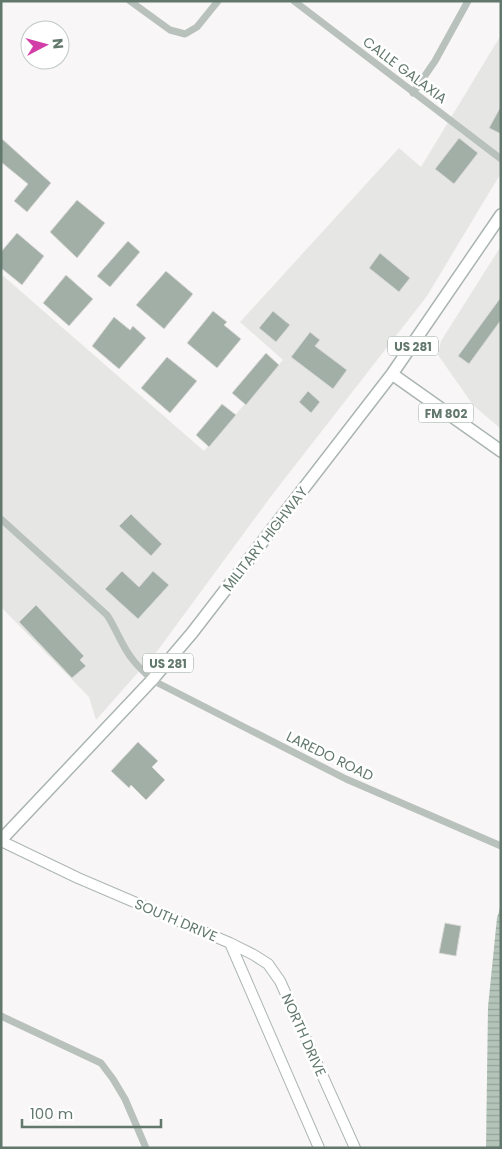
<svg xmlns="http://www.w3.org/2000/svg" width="502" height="1149" viewBox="0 0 502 1149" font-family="Poppins,sans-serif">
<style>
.built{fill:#e6e7e5}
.water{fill:url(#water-rules)}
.building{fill:#a1afa7;stroke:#dad9d8}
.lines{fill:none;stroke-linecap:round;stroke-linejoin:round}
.secondary-casing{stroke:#acb6b1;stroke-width:12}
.primary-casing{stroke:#abb5b0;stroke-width:14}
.street{stroke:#b9c1bd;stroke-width:7}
.secondary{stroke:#fff;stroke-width:10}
.primary{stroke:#fff;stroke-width:11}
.labels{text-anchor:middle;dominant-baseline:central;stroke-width:5;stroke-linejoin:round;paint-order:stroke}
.shield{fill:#fff;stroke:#91a099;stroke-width:1}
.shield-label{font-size:12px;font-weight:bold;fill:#62786d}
.street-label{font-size:14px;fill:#62786d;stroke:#fff}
</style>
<defs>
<pattern id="water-rules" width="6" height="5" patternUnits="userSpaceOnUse" patternTransform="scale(1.25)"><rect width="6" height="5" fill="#b4c4b9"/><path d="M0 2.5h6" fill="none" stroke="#96a49b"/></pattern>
</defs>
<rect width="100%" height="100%" fill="#f8f6f6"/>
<path class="built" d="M501,35V173L427,296L272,495L158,650L96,720L89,697L1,607V274L204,451L283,360L240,322L399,148L421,167Z
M501,246V429L473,405L438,355L441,341Z"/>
<path class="water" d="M501,905V1148H486L488,1007L497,918Z"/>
<path class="building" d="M501,106V134L489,128Z
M1,138L51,183L27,212L14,201L28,184L1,162Z
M459,138L478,153L454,184L435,169Z
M77,200L105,223L77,258L50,232Z
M17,233L44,256L22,285L1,268V252Z
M128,241L140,252L110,287L97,276Z
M380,253L410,278L399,292L369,268Z
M166,271L193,294L164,329L136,305Z
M66,275L93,299L69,326L43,303Z
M501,297V320L469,364L458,356Z
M213,311L227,322L224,325L241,339L217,368L187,343Z
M273,311L290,325L276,342L259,328Z
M114,317L130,330L133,326L146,338L119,369L92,346Z
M310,332L320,340L315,346L347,370L333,389L291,357Z
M266,353L279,365L246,405L232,393Z
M167,357L197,381L170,413L141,388Z
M308,391L320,402L311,413L299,402Z
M222,404L236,415L209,447L196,435Z
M131,514L162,544L151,556L119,526Z
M122,571L139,587L153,571L169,585L138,619L105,589Z
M36,605L84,656L80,660L86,666L72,678L19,622Z
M138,742L158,761L152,767L165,780L146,800L131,785L129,788L111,771Z
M445,923L461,926L456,956L439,953Z"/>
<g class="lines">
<defs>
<path id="secondary" d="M1,841L78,878L230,943L254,955L268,964L280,981L355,1148
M230,943L319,1148"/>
<path id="primary" d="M392,374L501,451
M1,840L152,680L192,633L392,374L501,215"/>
</defs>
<use href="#secondary" class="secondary-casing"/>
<use href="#primary" class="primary-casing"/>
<path class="street" d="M130,1L170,30L185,34L197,27L218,1
M294,1L501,159
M413,93L435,61L468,1
M1,519L107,615C117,630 122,647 133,660C139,668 146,673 152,680L346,779L501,846
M1,1016L101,1063L113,1079L125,1099L146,1148"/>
<use href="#secondary" class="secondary"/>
<use href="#primary" class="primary"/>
</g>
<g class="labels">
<g class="shield">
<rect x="388" y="336.5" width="50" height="19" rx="4"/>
<rect x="418.5" y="403.5" width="55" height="19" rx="4"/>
<rect x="143" y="653.5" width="50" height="19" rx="4"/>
</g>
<g class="shield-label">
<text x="413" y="346">US 281</text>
<text x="446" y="413">FM 802</text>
<text x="168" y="663">US 281</text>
</g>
<g class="street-label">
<text transform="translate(405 70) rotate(37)">CALLE GALAXIA</text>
<text transform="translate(265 539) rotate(-52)">MILITARY HIGHWAY</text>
<text transform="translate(330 756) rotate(26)">LAREDO ROAD</text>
<text transform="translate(176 920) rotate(23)">SOUTH DRIVE</text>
<text transform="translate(304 1035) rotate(66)">NORTH DRIVE</text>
</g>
</g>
<rect width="502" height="1149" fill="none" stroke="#62786d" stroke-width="5"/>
<g transform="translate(45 45) rotate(84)"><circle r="24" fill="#ffffff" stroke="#c0c9c5"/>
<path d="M0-4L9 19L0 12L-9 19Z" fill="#d23da8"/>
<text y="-8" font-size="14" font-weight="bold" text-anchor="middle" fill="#62786d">N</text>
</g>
<path d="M22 1119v8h139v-8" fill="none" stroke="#62786d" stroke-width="2.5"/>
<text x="30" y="1119" font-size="15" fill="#62786d" stroke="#ffffff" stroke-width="4" paint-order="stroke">100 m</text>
</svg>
